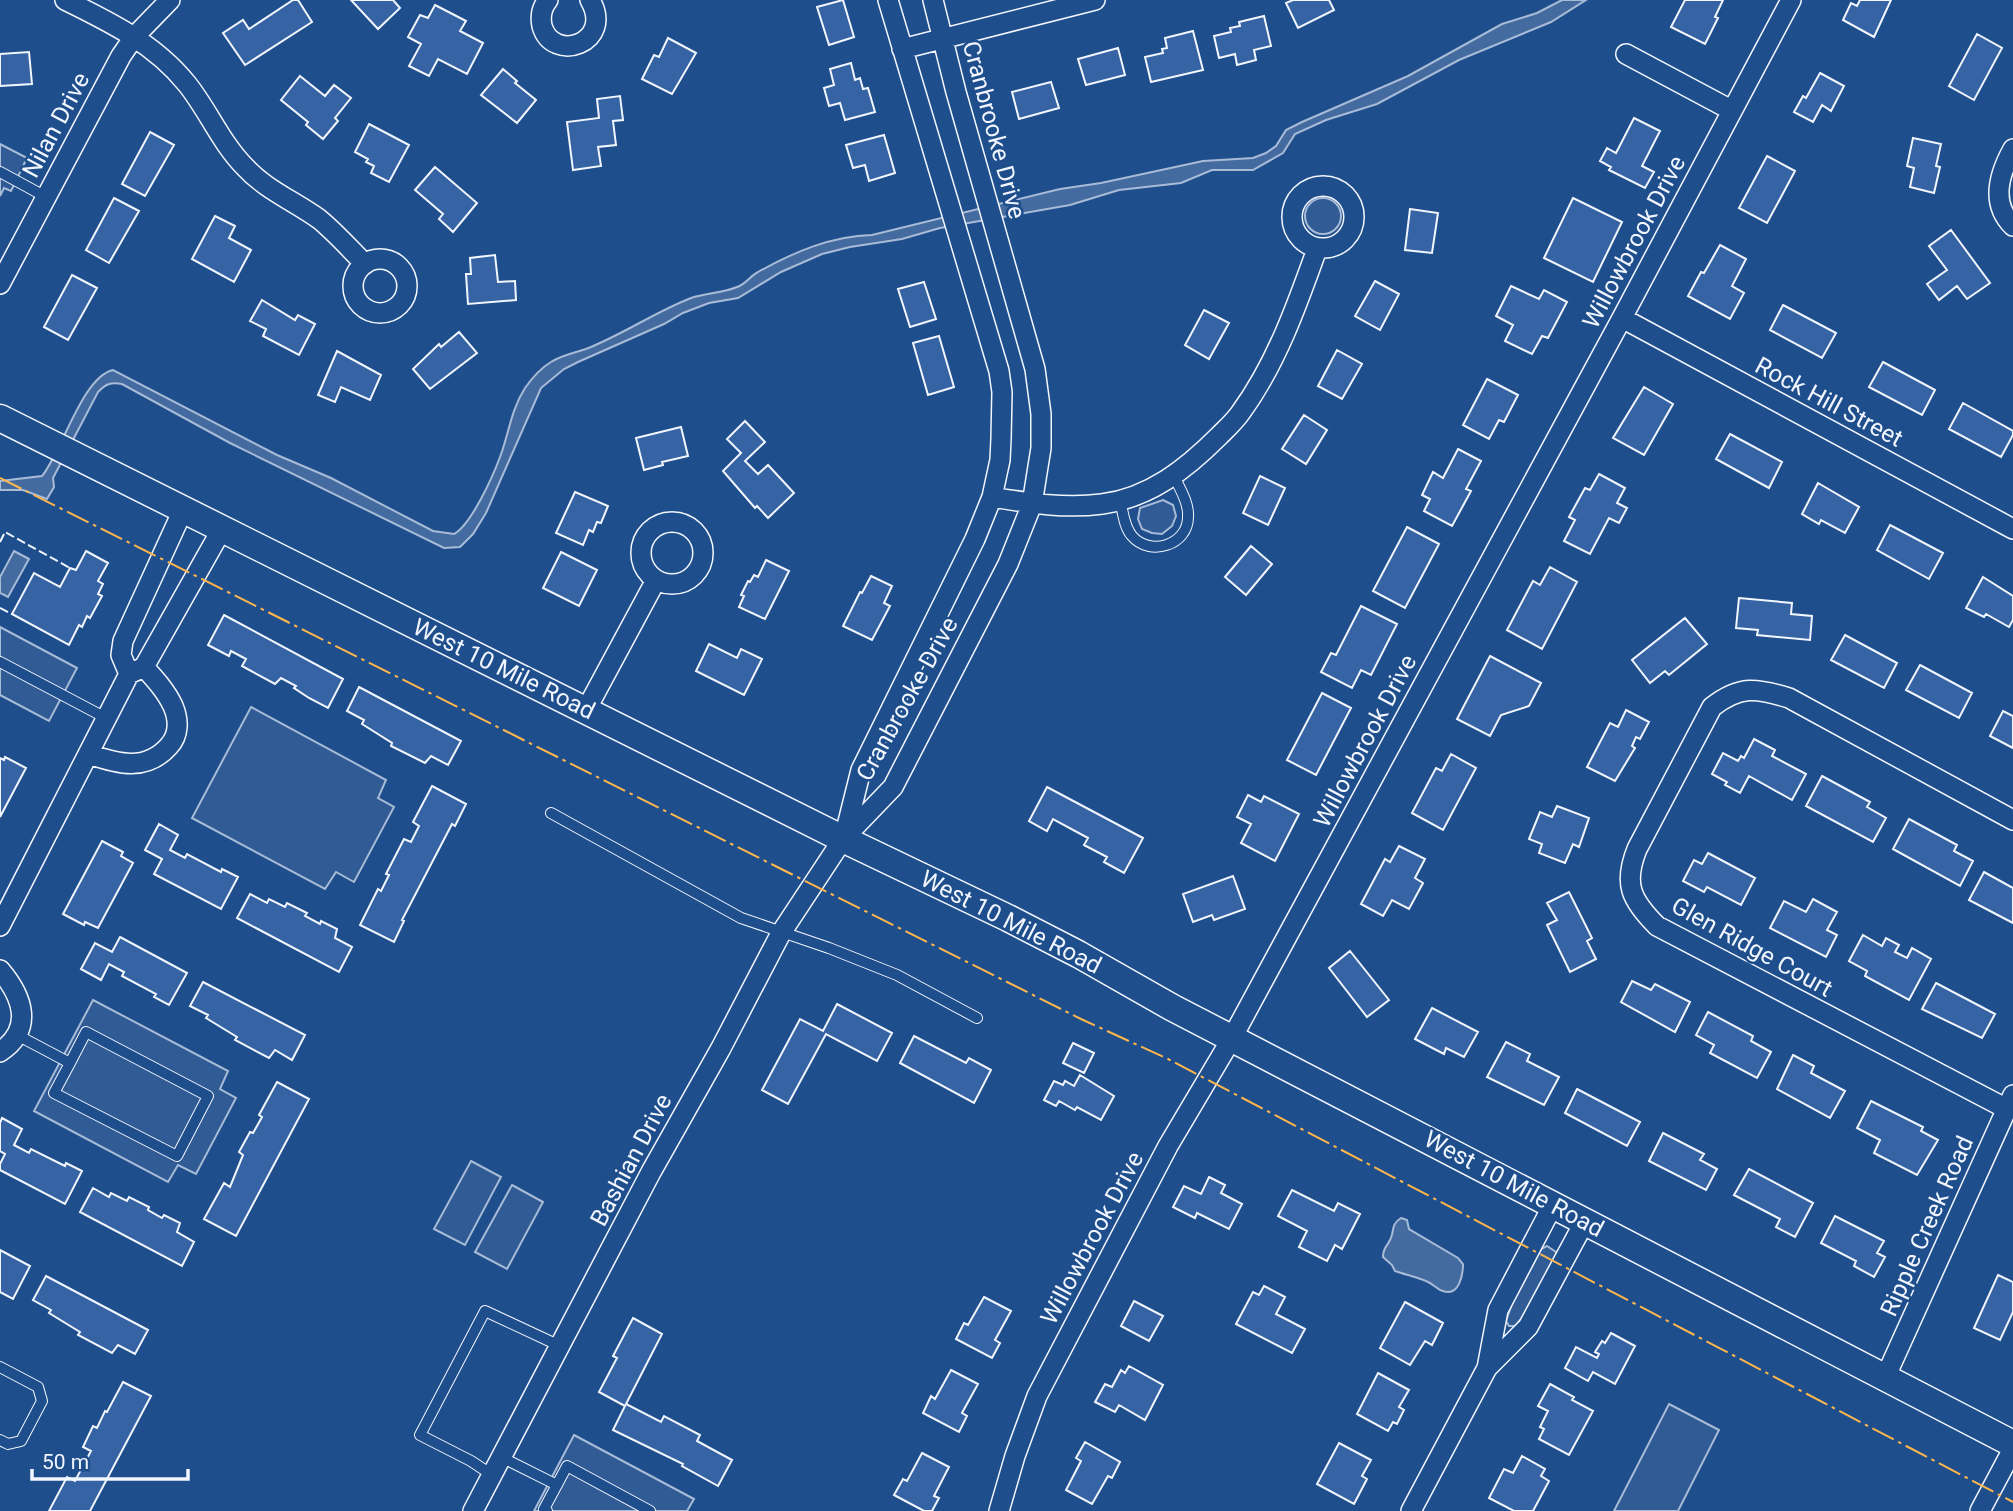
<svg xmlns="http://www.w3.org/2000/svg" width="2013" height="1511" viewBox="0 0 2013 1511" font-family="Roboto,sans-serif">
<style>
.built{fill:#305b95;stroke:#a8bbd7;stroke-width:2}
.water{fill:#446ba0;stroke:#a8bbd7;stroke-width:2}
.building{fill:#3563a3;stroke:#f2f6ff;stroke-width:2}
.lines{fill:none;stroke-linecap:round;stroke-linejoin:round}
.service-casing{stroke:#f2f6ff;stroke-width:12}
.minor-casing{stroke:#f2f6ff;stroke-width:22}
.secondary-casing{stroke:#f2f6ff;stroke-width:29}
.service{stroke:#1f4e8c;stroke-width:10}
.minor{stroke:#1f4e8c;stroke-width:19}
.secondary{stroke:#1f4e8c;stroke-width:26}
.fence{stroke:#f2f6ff;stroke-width:2;stroke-dasharray:9 3.5;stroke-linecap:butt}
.power{stroke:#ffb74d;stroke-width:2;stroke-dasharray:24 5 3.5 5;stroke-linecap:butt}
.labels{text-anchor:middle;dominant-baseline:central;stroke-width:5;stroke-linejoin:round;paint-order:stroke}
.street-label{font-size:24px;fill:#f2f6ff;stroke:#1f4e8c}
</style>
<rect width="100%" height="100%" fill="#1f4e8c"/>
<path class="built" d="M0,144L27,158L11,191L4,188L0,196Z
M1305 216a18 18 0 1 1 36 0a18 18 0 1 1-36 0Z
M1163,500L1173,505L1176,516L1172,526L1162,534L1152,533L1142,529L1138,519L1140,508Z
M0,627L77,668L49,721L0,695Z
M251,707L386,780L378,798L394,807L354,882L336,872L325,889L192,818Z
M93,1000L228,1071L220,1089L236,1098L196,1174L178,1165L168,1182L34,1111Z
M471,1161L501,1177L465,1245L434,1229Z
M512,1185L543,1202L507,1269L475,1252Z
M1547,1246L1556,1252V1257L1527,1312L1515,1326H1509L1506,1321L1512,1304L1541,1249Z
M1669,1404L1719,1430L1678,1511H1614Z
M574,1435L694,1499L687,1511H534Z"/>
<path class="water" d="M1562,0H1586L1551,22L1459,60L1377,104L1326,120L1295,134L1283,153L1253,170H1212L1181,183L1119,190L1070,205L940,228L902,239L850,247L822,254L781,272L738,298L709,303L683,313L664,324L578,362L564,369L541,388L486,513L473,534L460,547L444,548L230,443L122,384C110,382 106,384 98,392L53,478L54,487L47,499L23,490H0V481L42,476C62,452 82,377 113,370L277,455L331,478L433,531L454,534C471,525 493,476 500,457C509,433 511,410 525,388C532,378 541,368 551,362C562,355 574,353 586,349C622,335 655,312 691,298C706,293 723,293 737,287C746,284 750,276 758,272C794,252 831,236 872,235L1060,189L1101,183L1203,161L1253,158L1266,153L1276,146L1286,130L1302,122L1408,76L1502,24L1537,13Z
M14,551L29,559L8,597L0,593V577Z
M1401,1218L1407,1220L1409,1229L1458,1258L1463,1264C1463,1275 1459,1297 1443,1291C1438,1290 1433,1284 1428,1282C1418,1277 1406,1275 1395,1271L1392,1265L1383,1257C1383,1248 1386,1248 1390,1240C1395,1231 1390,1225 1401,1218Z"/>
<path class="building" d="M293,0H298L312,22L245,65L223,33L243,20L249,29Z
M351,0H393L400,8L378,29Z
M843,0L854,37L829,45L817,7Z
M1293,0H1329L1334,10L1298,28L1286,3Z
M1685,0H1723L1715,17L1718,18L1705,44L1671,27Z
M1860,0H1891L1874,37L1843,20L1851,3L1857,6Z
M435,5L466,21L460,31L483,43L467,74L438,59L429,76L409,66L421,44L408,37L420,15L428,18Z
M1264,16L1271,46L1254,50L1256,60L1237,65L1235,54L1219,58L1214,36L1231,32L1230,28L1240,26L1239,22Z
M1193,31L1203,70L1151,82L1145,57L1163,53L1162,49L1167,48L1165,38Z
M1977,34L2002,48L1974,100L1949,86Z
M668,38L696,53L672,94L642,79L654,55L659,57Z
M1118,48L1125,75L1086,85L1078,59Z
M29,52L32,84L0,86V54Z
M851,63L855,80L860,78L863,89L868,88L875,112L845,120L840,103L829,106L824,88L834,85L830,69Z
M503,69L517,81L515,83L536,100L517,123L481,95Z
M1820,73L1844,86L1831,111L1822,105L1813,122L1794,112L1803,96L1806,98Z
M300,76L325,96L334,85L351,98L335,118L338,121L323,139L306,125L308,122L281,100Z
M1051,82L1059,108L1019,119L1012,92Z
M620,96L623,120L613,121L616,145L598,147L601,166L573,170L567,122L599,118L597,99Z
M1634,118L1660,131L1642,166L1654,172L1645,188L1609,170L1611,167L1600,161L1607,148L1616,153Z
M369,124L409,145L389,182L371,173L374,166L366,162L368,159L355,152Z
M150,132L174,145L145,196L122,184Z
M884,135L895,173L869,181L865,165L853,168L846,145Z
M1913,138L1941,144L1936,166L1940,167L1934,193L1910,187L1914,168L1907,166Z
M1767,156L1795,171L1767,223L1739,208Z
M435,167L477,203L453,232L439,219L443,214L415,190Z
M114,198L139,211L109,263L86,250Z
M1573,198L1622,222L1593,282L1544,258Z
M1410,209L1438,213L1432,253L1405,250Z
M215,216L235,226L229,238L251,250L234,282L192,259Z
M1951,230L1990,283L1967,299L1957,286L1939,300L1927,284L1947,270L1929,246Z
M1720,245L1746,259L1732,286L1744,293L1730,319L1688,296L1701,272L1704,273Z
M495,255L498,282L515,281L516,300L468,304L466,274H471L470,258Z
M72,275L97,288L68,340L44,327Z
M1375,281L1399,294L1380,330L1355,316Z
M924,282L936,319L910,327L898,289Z
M1511,286L1539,299L1544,290L1567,302L1548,338L1542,336L1532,354L1505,341L1513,325L1496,316Z
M262,300L295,320L298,315L315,324L299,355L263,336L266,329L250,321Z
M1783,305L1836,333L1822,358L1770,330Z
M1204,310L1229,323L1209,359L1185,345Z
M459,332L477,353L430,389L413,369L439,344L441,347Z
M939,336L954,387L928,395L913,343Z
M1337,350L1362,364L1342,399L1318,386Z
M337,351L381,375L370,400L341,387L335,402L318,395Z
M1883,362L1935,390L1922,415L1869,387Z
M1487,379L1518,395L1504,422L1499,420L1489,439L1463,425Z
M1644,387L1673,404L1644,455L1613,438Z
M1963,403L2013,431V435L2001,457L1949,429Z
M1304,415L1327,430L1306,464L1282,449Z
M745,421L765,442L745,461L758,474L768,465L794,493L768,518L757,506L755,508L723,471L741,453L727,439Z
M681,427L688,456L662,462L663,465L644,470L636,438Z
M1730,434L1782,462L1769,488L1716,459Z
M1458,449L1481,461L1466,489L1471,491L1452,526L1424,511L1430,499L1422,495L1433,472L1443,478Z
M1599,474L1625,488L1617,503L1627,508L1619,523L1609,518L1590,554L1564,541L1575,520L1569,517L1585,488L1590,490Z
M1260,476L1285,488L1268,525L1243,513Z
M1818,483L1859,507L1845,533L1821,520L1819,524L1802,514Z
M575,492L608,506L601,523L597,522L593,532L589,530L583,545L556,533Z
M1890,525L1943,553L1929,579L1877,550Z
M1407,527L1439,544L1405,608L1373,591Z
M1251,546L1272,564L1246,595L1225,577Z
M86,551L108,563L98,581L103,584L98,594L102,596L90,618L87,616L82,627L79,625L69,645L12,614L34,573L60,587L70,568L76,570Z
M561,552L597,570L579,606L543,588Z
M766,560L789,571L765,619L739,607L744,596L741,595L748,581L750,582L754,575L758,577Z
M1550,567L1577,582L1542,649L1507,630L1533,581L1540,585Z
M871,576L892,586L884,603L890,606L872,640L843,626L860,592L862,593Z
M1983,577L2013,596V620L2009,627L1986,614L1984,617L1966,608Z
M1739,598L1792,603L1791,614L1812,616L1810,640L1757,635L1758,630L1736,628Z
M1361,606L1397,624L1371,675L1361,670L1352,688L1321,672L1331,653L1336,655Z
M224,615L343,679L328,708L309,698L294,688L296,686L281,678L275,684L242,666L246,659L231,651L229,656L208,645Z
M1685,618L1707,644L1669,675L1665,671L1650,683L1632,660Z
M1845,635L1897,663L1884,688L1831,660Z
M709,644L737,658L741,649L762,659L744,695L696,671Z
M1490,656L1541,683L1529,706L1501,715L1490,736L1457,719Z
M1920,665L1972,693L1959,718L1906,690Z
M359,687L461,741L448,765L431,756L425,763L391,746L392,743L362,724L364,720L347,711Z
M1322,693L1351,708L1316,775L1287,760Z
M1626,710L1649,722L1640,739L1636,737L1632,746L1635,748L1615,781L1587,767L1610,723L1618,727Z
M2003,711L2013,716V748L1990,736Z
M1754,739L1775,750L1772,756L1806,774L1792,800L1749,776L1740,793L1725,785L1727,782L1712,774L1723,753L1738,761L1741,756L1744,758Z
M1451,754L1476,768L1443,830L1412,813L1436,768L1442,771Z
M5,757L26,768L0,817V758L4,760Z
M1822,776L1870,802L1867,807L1886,818L1873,842L1806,806Z
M432,786L466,804L455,826L452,824L402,920L404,921L394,942L360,925L378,889L381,891L389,875L386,874L404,839L411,842L419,826L413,822Z
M1047,787L1143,838L1124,873L1104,862L1107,857L1084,845L1088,838L1053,819L1047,831L1029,821Z
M1248,795L1261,802L1264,796L1299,814L1275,861L1241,843L1251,824L1237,817Z
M1557,806L1589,818L1579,847L1573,844L1565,863L1539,853L1542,844L1529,839L1540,812L1552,817Z
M1909,819L1957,845L1954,851L1973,861L1960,886L1893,849Z
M159,824L178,835L170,850L185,858L187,854L221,872L222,869L238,877L221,909L154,874L162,859L145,850Z
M102,841L123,852L121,856L133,863L98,928L85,922L84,925L63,914Z
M1399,846L1425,859L1415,878L1423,883L1409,909L1392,900L1383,916L1361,904L1385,859L1390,862Z
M1708,853L1755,878L1741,905L1707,887L1704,892L1683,881L1694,860L1702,864Z
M1984,872L2013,888V923L1969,900Z
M1233,876L1245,909L1214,920L1212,915L1193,922L1183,894Z
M1569,892L1592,938L1587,941L1596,959L1570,972L1547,925L1557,920L1547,903Z
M250,894L267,903L269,899L285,907L287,903L307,913L305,916L320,924L321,921L337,929L335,938L352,947L339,972L237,918Z
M1813,899L1837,912L1827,930L1837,935L1826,957L1770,928L1784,901L1806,912Z
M1863,935L1882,946L1886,938L1899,945L1895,952L1907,958L1912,948L1931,959L1909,1000L1865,976L1867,971L1849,961Z
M120,937L187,973L169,1005L154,997L156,994L122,976L124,972L109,964L101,980L81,969L95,943L112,952Z
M1350,951L1389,1000L1367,1017L1329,968Z
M1632,981L1651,990L1655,984L1690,1002L1675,1032L1621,1002Z
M203,982L305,1035L292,1060L275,1050L269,1058L235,1040L237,1037L206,1018L208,1015L190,1006Z
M1936,983L1995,1014L1982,1038L1922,1009Z
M837,1004L892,1033L877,1061L826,1034L788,1104L762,1090L800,1019L823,1031Z
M1432,1008L1478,1032L1464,1057L1446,1048L1444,1054L1415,1039Z
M1708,1012L1753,1036L1751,1041L1771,1052L1757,1078L1710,1053L1714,1045L1696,1035Z
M914,1036L966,1063L969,1058L991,1070L974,1103L900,1063Z
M1506,1042L1530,1054L1527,1061L1559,1077L1544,1105L1487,1077Z
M1073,1043L1094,1053L1084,1073L1063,1063Z
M1793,1055L1814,1066L1811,1073L1845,1091L1830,1118L1777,1089Z
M1080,1075L1114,1096L1101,1120L1077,1107L1075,1110L1059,1101L1056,1106L1044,1100L1054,1081L1063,1085L1065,1081L1074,1086Z
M277,1082L309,1099L236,1236L204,1219L224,1183L230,1187L243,1155L239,1152L250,1132L253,1133L262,1117L259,1115Z
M1577,1089L1640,1122L1627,1146L1565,1113Z
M1871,1101L1923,1127L1921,1131L1938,1140L1917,1175L1874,1153L1880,1140L1857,1128Z
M2,1118L22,1129L14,1145L29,1153L31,1149L65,1166L66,1163L82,1171L65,1204L0,1170V1164L5,1154L0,1151V1123Z
M1663,1133L1704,1154L1700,1160L1717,1169L1706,1190L1649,1161Z
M1749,1169L1813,1203L1795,1237L1776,1227L1780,1219L1734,1195Z
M1209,1177L1225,1185L1221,1193L1242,1204L1229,1229L1197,1213L1195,1218L1173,1207L1184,1186L1201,1194Z
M93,1188L109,1197L111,1193L127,1201L129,1197L149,1207L148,1210L162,1218L164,1215L180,1223L177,1232L194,1242L182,1266L80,1212Z
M1292,1190L1334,1211L1338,1203L1360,1214L1342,1249L1335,1245L1327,1261L1299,1247L1307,1231L1278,1216Z
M1835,1216L1884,1241L1877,1253L1885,1257L1874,1277L1854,1266L1856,1261L1821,1243Z
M0,1250L30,1266L13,1299L0,1292Z
M1998,1275L2013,1282V1312L2000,1340L1974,1328Z
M46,1276L148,1330L135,1354L118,1345L112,1353L78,1335L80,1332L49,1313L51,1310L33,1300Z
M1264,1286L1285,1297L1276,1314L1305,1329L1292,1353L1236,1324L1253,1292L1259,1295Z
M984,1297L1011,1311L995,1340L1000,1343L992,1358L956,1339L964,1323L968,1325Z
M1134,1301L1163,1316L1149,1341L1121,1326Z
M1405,1302L1443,1323L1432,1345L1425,1341L1410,1365L1380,1348Z
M633,1318L662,1334L626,1404L661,1422L664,1416L700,1435L697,1441L732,1460L718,1486L682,1466L683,1464L613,1430L625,1406L599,1392L617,1358L613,1356Z
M1611,1333L1635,1346L1615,1384L1593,1372L1588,1381L1565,1368L1576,1347L1597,1358L1599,1354L1595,1352L1602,1341L1605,1343Z
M1129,1366L1163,1385L1145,1420L1119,1405L1115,1412L1095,1402L1105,1384L1112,1387L1121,1370L1125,1373Z
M951,1370L978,1384L962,1413L967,1416L959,1432L923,1413L931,1396L935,1399Z
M1378,1373L1409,1390L1399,1407L1404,1410L1397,1424L1393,1422L1388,1431L1357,1414Z
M123,1382L151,1396L90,1511H49L67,1477L75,1481L91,1451L83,1447L93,1426L97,1428L105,1411L107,1412Z
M1550,1384L1574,1397L1572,1400L1593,1411L1569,1455L1539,1439L1544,1429L1540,1427L1548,1411L1538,1406Z
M1085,1442L1120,1462L1112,1478L1108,1476L1092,1504L1066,1490L1081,1461L1076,1458Z
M1339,1443L1371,1460L1362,1476L1367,1479L1354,1504L1317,1484Z
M922,1453L949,1467L934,1496L939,1498L932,1511H924L894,1495L903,1479L907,1481Z
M1522,1456L1545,1469L1541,1476L1549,1481L1533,1511H1514L1489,1498L1504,1469L1513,1473Z"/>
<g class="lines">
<defs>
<path id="service" d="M0,172L46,197
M1120,500C1123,512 1124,527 1132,536C1150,557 1188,545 1188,517C1189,503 1180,489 1174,476
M0,662L106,718
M551,813L741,918L829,948L897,975L977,1018
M17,1035L70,1063L54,1093L177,1156L208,1096L86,1032L70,1063
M0,1367L38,1387L42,1401L21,1441L8,1444L0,1440
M501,1457L557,1485
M492,1475L471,1461L420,1435L485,1311L560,1346
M547,1511L544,1509L567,1466L650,1511"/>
<path id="minor" d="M65,0C110,22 155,44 187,84C208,110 221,143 245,167C266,190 294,201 319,219C335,232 350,249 365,264
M548,0C542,7 540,16 542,26C553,64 615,43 590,0
M902,49L1095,0
M1626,54L1731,110
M2013,149C1999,174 1990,203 2013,226
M1292 217a31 31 0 1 1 62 0a31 31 0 1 1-62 0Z
M353 286a27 27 0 1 1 54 0a27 27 0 1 1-54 0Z
M0,284L121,56L134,37L170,0
M1622,318L2013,529
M992,497C1029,503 1065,509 1102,504C1150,498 1187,468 1219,436C1227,428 1235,421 1241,412C1276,364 1297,305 1317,249
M641 553a31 31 0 1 1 62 0a31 31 0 1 1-62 0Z
M129,674L121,655L123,641L183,510
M586,710L656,580
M89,754C118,764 146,772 169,746C179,735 179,720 173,706C166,691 155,679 144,667
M844,838L861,770L975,539L992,497L1000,460L1001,439L1002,392L999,371L888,0
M0,926L129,674L144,667L222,529
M0,970C23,997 34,1029 0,1052
M2007,1109L1657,926C1631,900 1623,884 1637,849L1712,707C1740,685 1757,688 1789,698L2013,820
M1487,1368L1528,1327L1585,1221
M1885,1378L2013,1095
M473,1511L651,1172L721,1048L781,933L843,839L893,787L1008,564L1032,504L1041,448V414L1035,369L956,92L933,0
M999,1511L1015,1456L1037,1396L1168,1146L1232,1038L1622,318L1791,0
M1411,1511L1487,1368L1498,1310L1553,1205
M1980,1511L2013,1449"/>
<path id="secondary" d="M0,418L843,839L1008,918L1078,954L1173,1008L2013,1444"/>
</defs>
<use href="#service" class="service-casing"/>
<use href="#minor" class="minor-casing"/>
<use href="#secondary" class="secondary-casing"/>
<use href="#service" class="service"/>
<use href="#minor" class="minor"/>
<use href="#secondary" class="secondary"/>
<path class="fence" d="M0,542L5,532L70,568
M0,608L12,614"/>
<path class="power" d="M0,478L1081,1019L1168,1059L2013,1502"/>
</g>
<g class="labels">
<g class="street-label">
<text transform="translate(56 125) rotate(-62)">Nilan Drive</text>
<text transform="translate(994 130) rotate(75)">Cranbrooke Drive</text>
<text transform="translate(1634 242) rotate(-62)">Willowbrook Drive</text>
<text transform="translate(1829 402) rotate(28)">Rock Hill Street</text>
<text transform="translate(504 669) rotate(26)">West 10 Mile Road</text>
<text transform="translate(907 699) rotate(-61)">Cranbrooke Drive</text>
<text transform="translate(1365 741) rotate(-62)">Willowbrook Drive</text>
<text transform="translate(1011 922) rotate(27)">West 10 Mile Road</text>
<text transform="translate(1752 947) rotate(29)">Glen Ridge Court</text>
<text transform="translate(631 1160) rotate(-62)">Bashian Drive</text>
<text transform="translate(1514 1184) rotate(28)">West 10 Mile Road</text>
<text transform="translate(1927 1226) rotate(-66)">Ripple Creek Road</text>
<text transform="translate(1092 1238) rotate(-62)">Willowbrook Drive</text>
</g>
</g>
<path d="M32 1469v10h156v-10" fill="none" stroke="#f2f6ff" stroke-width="3.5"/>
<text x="42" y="1469" font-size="21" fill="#f2f6ff" stroke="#1f4e8c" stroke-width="5" paint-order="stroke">50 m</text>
</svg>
